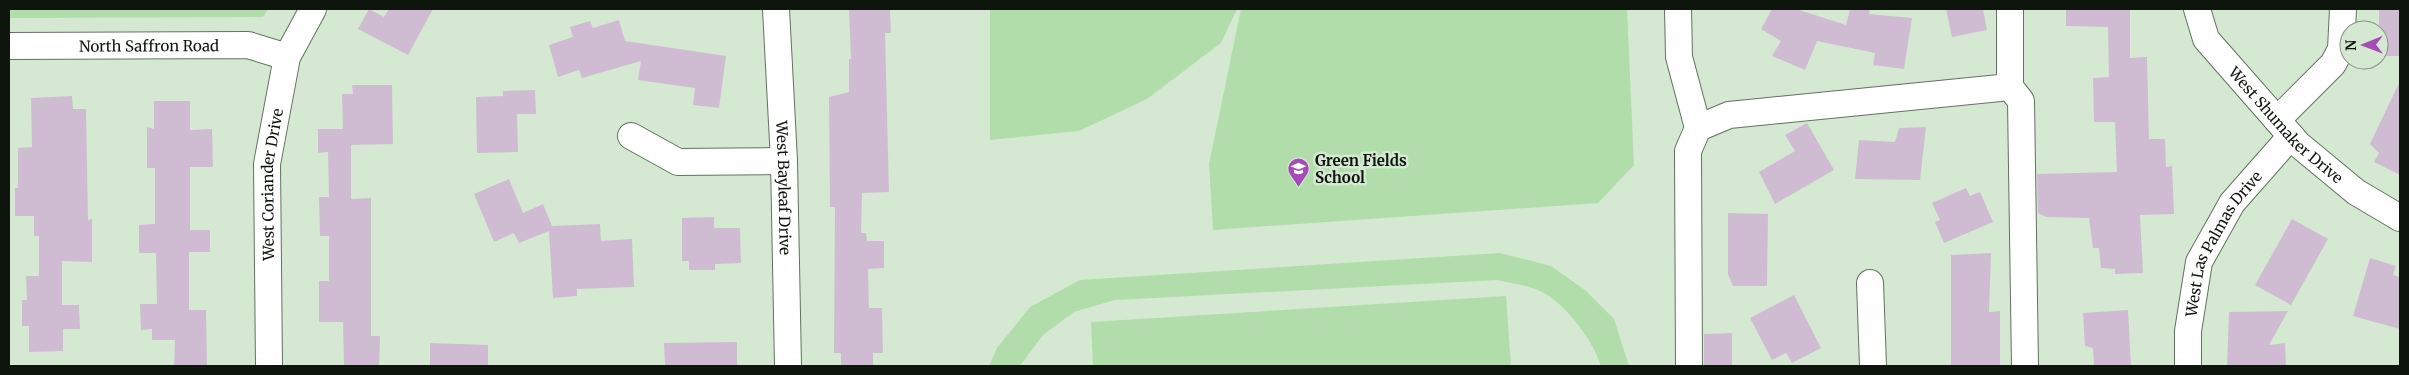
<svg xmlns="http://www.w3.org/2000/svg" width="2409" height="375" viewBox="0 0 2409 375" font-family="Merriweather,serif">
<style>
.green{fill:#b0ddaa}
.building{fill:#cfbcd3}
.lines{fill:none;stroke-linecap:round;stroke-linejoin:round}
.minor-casing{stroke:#61735f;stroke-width:28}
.minor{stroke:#fff;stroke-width:26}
.labels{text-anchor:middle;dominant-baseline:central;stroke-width:5;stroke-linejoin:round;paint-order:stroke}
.street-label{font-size:15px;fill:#0e150d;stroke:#d5e9d2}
.poi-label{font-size:15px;font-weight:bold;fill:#0e150d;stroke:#d5e9d2;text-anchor:start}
</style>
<rect width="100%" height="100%" fill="#d5e9d2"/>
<path class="green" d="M9,9H268L263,17L9,18Z
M990,9H1237L1221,43L1147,99L1079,131L990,140Z
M1241,9H1627L1634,165L1598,203L1213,230L1209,164Z
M1500,253L1551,266L1585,290L1614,319L1629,366H1601C1593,340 1564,301 1538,290C1526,285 1510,283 1497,280L1115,300L1074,312L1043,335L1020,366H989L997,348L1030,307L1080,280Z
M1506,296L1511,366H1093L1091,322Z"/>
<path class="building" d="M369,9L384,17L389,9H433L408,55L358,29Z
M849,9H890L891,33H885L889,192L862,193L861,233H866L867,241H884V268L868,269L869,308H882L883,353H873V366H841V353H834L835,207H830L829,97L849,92V59H851Z
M1772,9H1796L1846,25L1850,9H1870L1869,14L1912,18L1904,69L1873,65L1875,53L1817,41L1805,70L1772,56L1781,41L1761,29Z
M1946,9H1983L1987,30L1952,37Z
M2066,9H2130V58L2147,57L2149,139H2165L2166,167L2172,166L2174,214L2140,215L2143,273L2115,274V269L2101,268L2099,248H2093L2089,218L2046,217L2038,213L2037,174L2117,172L2115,122H2094L2093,78L2109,77L2108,27L2066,26Z
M2379,9H2400V56H2379Z
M619,20L625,41L726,56L719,108L693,105L695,88L638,80L641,61L582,78L579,70L558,77L549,45L573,37L570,27L590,21L593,28Z
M2400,81V175L2374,162L2379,153L2370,144Z
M352,85H392L393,144L351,145V199L371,198V336H380L379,366H344L343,322H319V281H329V236H320L319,197H329L328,152L318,153V129H343L342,94H353Z
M535,90L536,114H517L518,152L477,153L476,97L503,96V91Z
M72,96L73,109H86L88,220L92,219V262L62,261V305H79L80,329H63V351L29,352V326H22V300H27L26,276H39V236H34V216H15V188H18V148L32,147L31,98Z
M154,101H190V130L212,129L213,167H190V230H210V252H189V310H206L207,366H174L175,340H152V329L141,330L140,304H157L156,253H139V225L155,224V168H147V127L154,129Z
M1807,123L1834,170L1775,204L1759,172L1795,151L1785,135Z
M1926,127L1920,180L1855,179L1859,140L1895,142L1899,128Z
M509,179L523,213L543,204L552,226L600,224L601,241L632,239L634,287L577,289V296L553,298L549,231L519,243L514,233L494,242L474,194Z
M1966,188L1970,196L1980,192L1993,222L1944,243L1935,222L1940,220L1932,203Z
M1728,213L1768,214L1767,286H1733L1728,274Z
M714,217V228H740L741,263L715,264V270H689V261H682V218Z
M2292,219L2328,239L2291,305L2255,285Z
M1991,253L1989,312L2000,311V366H1951V255Z
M2370,258L2396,266L2393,275L2400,277V329L2353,316Z
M1794,295L1821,348L1792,363L1786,353L1772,360L1750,318Z
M2128,310L2131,366H2094L2093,348L2085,346L2083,313Z
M2288,311L2269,345L2285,343L2286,366H2227L2229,312Z
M1732,333V366H1704V334Z
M737,342V366H665L664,343Z
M430,343L488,345V366H430Z"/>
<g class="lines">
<defs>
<g id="minor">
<path id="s1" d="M776,9L784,161L788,366"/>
<path d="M1678,9L1679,57L1698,128"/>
<path id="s2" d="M2197,9L2206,39L2298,144L2356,192L2400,218"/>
<path id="s3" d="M9,46L248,45L287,57"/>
<path d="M2010,87L2021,101L2025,366"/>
<path d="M2277,120L2333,64L2341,49L2343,9"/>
<path d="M631,136L678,162L784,161"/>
<path d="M1870,283L1873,366"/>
<path id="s4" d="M269,366L267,164L287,57L313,9"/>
<path d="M1689,366L1688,151L1698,128L1729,115L2010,87V9"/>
<path id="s5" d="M2188,366V331L2199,262L2232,203L2291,136"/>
</g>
</defs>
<use href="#minor" class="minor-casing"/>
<use href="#minor" class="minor"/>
</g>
<defs>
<symbol id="school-pin" viewBox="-11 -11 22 30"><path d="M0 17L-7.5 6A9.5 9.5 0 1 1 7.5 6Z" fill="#a54bb6" stroke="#d5e9d2"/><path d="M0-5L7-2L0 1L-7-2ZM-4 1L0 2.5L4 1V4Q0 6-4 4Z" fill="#fff"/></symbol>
</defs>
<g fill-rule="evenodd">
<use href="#school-pin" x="1286" y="156" width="25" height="34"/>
</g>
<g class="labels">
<g class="street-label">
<text stroke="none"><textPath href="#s3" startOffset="140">North Saffron Road</textPath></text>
<text stroke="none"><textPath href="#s2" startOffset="149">West Shumaker Drive</textPath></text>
<text stroke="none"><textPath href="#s4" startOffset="182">West Coriander Drive</textPath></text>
<text stroke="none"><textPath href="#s1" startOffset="179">West Bayleaf Drive</textPath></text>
<text stroke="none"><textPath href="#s5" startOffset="131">West Las Palmas Drive</textPath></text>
</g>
<g class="poi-label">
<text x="1315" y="160">Green Fields<tspan x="1315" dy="17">School</tspan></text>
</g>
</g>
<rect width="2409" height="375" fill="none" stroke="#0e150d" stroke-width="20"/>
<g transform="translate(2364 45) rotate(269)"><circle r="24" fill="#d5e9d2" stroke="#859483"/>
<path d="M0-4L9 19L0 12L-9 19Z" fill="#a54bb6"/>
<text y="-8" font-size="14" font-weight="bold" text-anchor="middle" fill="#0e150d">N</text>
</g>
</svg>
